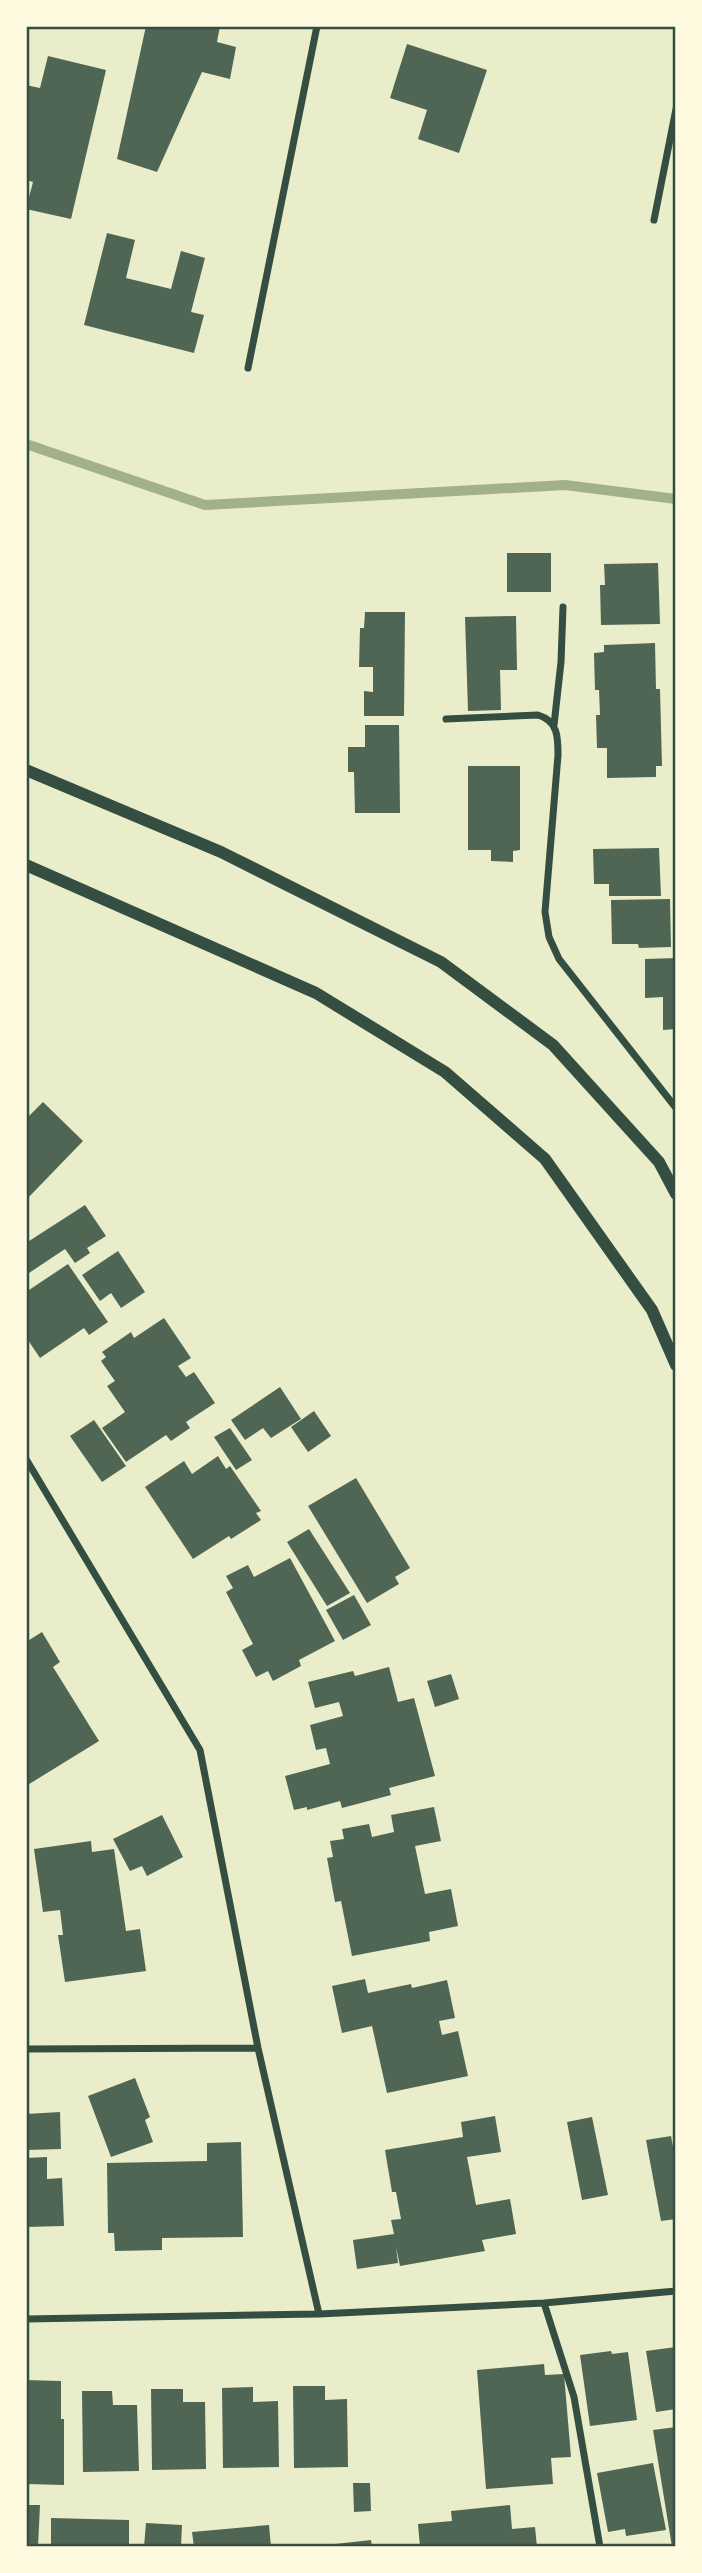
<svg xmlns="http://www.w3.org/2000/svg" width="702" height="2573" viewBox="0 0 702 2573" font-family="Lato,sans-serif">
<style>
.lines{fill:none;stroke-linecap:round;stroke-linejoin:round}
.stream{stroke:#a3b18a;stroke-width:10}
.building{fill:#4f6655}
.minor{stroke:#344e41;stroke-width:7}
.tertiary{stroke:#344e41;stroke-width:12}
.neatline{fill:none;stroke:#344e41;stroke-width:2.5}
</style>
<rect width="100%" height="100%" fill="#e9edc9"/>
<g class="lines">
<path class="stream" d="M26,444L205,505L565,485L676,499"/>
</g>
<path class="building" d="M146,26H220L217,42L236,47L230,79L202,72L157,172L117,159Z
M407,44L487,70L459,153L418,139L427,110L390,98Z
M48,56L106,70L71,219L26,209L33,182L26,180V85L40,88Z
M107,233L135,240L126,278L171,289L181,251L205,258L191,312L204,315L194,353L84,325Z
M507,553H551V592H507Z
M658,563L660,624L601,625L600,585H605L604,564Z
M365,612H405L404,716H364V691L373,692V667H359L360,628H364Z
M516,616L517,670H500L501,710L468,711L465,617Z
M655,643L656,689H660L662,766H656V777L607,778V748H597L596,715H600L599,690H595L594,653L604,652V645Z
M365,725H399L400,813H355L354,772H348V747H365Z
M468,766H520V850L513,851V862L491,861V850H468Z
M659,848L661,896H609V884H594L593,849Z
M670,899L671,947L639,948L638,944H612L611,900Z
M676,958V1029L663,1030V997L645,998V959Z
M43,1102L83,1141L26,1200V1119Z
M85,1205L106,1236L87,1248L90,1253L75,1263L65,1249L26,1275V1243Z
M118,1251L145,1292L121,1308L111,1293L100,1301L82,1275Z
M68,1264L108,1322L89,1335L84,1328L40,1358L26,1337V1292Z
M164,1318L191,1358L178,1366L186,1377L194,1372L215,1403L186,1422L190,1428L171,1441L166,1435L126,1462L102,1428L125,1412L107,1386L115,1381L101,1361L106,1357L102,1352L131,1332L134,1338Z
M280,1387L301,1419L271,1438L263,1428L245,1440L231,1420Z
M314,1411L331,1436L308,1452L291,1427Z
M94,1420L126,1466L102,1482L70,1436Z
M230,1428L252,1460L236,1470L214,1437Z
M218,1456L226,1469L230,1466L261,1511L256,1513L261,1520L231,1539L229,1536L193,1559L145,1487L184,1461L192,1474Z
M356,1478L410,1568L395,1577L399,1584L367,1603L308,1506Z
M309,1529L350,1593L327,1606L287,1542Z
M290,1558L335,1641L299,1660L301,1666L273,1681L268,1671L256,1677L242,1650L253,1644L226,1592L233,1588L226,1576L248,1565L254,1577Z
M354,1595L371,1625L343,1640L326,1610Z
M42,1632L60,1662L53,1667L99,1741L26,1786V1642Z
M389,1667L398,1702L414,1698L435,1776L389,1788L391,1795L342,1808L340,1801L307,1810V1807L294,1810L285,1776L330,1764L326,1748L316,1750L310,1725L343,1716L339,1702L315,1708L308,1682L353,1671L355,1676Z
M451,1674L459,1699L435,1707L427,1681Z
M434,1807L441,1841L415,1846L425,1894L451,1889L458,1926L429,1932L430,1941L352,1956L341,1901L335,1902L327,1858L333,1857L330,1841L344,1839L342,1829L369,1824L372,1837L394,1832L391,1815Z
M162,1815L183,1857L147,1876L142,1866L130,1871L113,1839Z
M91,1841L92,1852L114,1849L126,1931L140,1929L146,1971L65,1982L58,1935H63L60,1910L43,1912L34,1849Z
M365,1979L368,1993L411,1984L412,1988L447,1980L455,2018L439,2021L442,2035L458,2031L468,2076L387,2093L372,2026L342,2033L332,1986Z
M135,2078L150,2117L145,2120L153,2142L111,2157L88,2096Z
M60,2112L61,2149L26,2150V2114Z
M495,2116L501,2152L467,2157L476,2205L510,2199L516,2234L482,2240L485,2251L400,2266L396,2247L398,2263L357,2269L353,2240L394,2234L391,2220L401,2219L396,2192H392L385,2150L463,2137L461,2122Z
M592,2117L608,2195L582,2200L567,2122Z
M671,2136L676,2162V2219L661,2221L646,2140Z
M241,2142L243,2237L162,2238V2250L115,2251L114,2233H108L107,2163L207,2161V2143Z
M47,2157V2179L62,2178L64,2226L26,2227V2158Z
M676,2347V2409L656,2412L646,2351Z
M611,2351L612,2354L628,2352L637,2420L590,2426L580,2355Z
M544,2364L545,2375L564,2374L571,2457L551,2458L553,2484L486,2489L477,2370Z
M26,2380L61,2381V2419H64V2485L26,2484Z
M293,2386H325V2400L347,2399L348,2467L294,2468Z
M253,2387V2402L278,2401L279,2467L223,2468L222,2388Z
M151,2389H183V2402H205L206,2469L152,2470Z
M82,2391H112L113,2405H137L139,2471L83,2472Z
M676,2427V2547H672L653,2430Z
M653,2463L666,2530L626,2536L625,2529L608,2532L597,2473Z
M353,2483H370L371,2511L354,2512Z
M26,2505H40L38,2547H26Z
M510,2505L512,2529L535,2527L537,2547H420L418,2524L452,2521L451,2511Z
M51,2518L129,2520V2547H51Z
M146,2523L182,2525L181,2547H144Z
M269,2525L271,2547H194L192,2532Z
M371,2540L372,2547H326V2545Z"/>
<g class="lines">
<path class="minor" d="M654,220L676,109
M248,368L317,26
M446,719L538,715C558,721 558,737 558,755L545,912L549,937L559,959L676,1108
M554,725L561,662L563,607
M26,1459L200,1750L258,2048L319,2314
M26,2049L258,2048
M544,2303L574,2397L600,2547
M26,2319L319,2314L544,2303L676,2291"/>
<path class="tertiary" d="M26,770L221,852L441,962L553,1045L659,1162L676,1194
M26,865L316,993L445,1072L545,1159L652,1310L676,1365"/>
</g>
<rect width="702" height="2573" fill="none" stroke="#fefae0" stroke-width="56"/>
<rect x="28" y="28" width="646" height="2517" class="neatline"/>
</svg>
